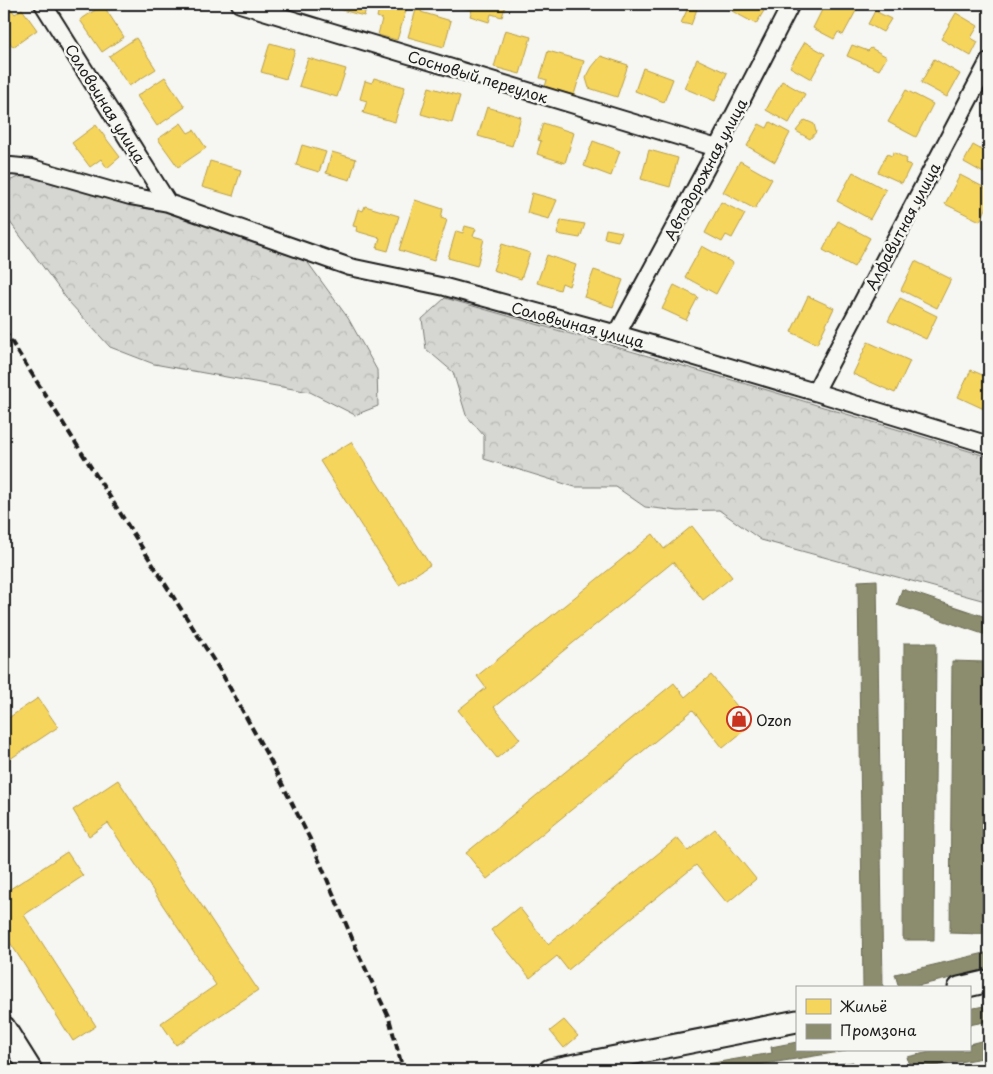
<svg xmlns="http://www.w3.org/2000/svg" width="993" height="1074" viewBox="0 0 993 1074" font-family="'Playpen Sans',sans-serif">
<style>
.forest{fill:url(#forest-crowns);stroke:#797977}
.homes{fill:#f6d55c;stroke:#b59e49}
.industry{fill:#8c8c6e;stroke:#6a6a55}
.lines{fill:none;stroke-linecap:round;stroke-linejoin:round}
.minor-casing{stroke:#1c1c1c;stroke-width:20}
.tertiary-casing{stroke:#1c1c1c;stroke-width:25}
.minor{stroke:#f6f6f2;stroke-width:16}
.tertiary{stroke:#f6f6f2;stroke-width:21}
.rail{stroke:#1c1c1c;stroke-width:4;stroke-dasharray:8 4;stroke-linecap:butt}
.labels{text-anchor:middle;dominant-baseline:central;stroke-width:5;stroke-linejoin:round;paint-order:stroke}
.street-label{font-size:15px;fill:#1c1c1c;stroke:#f6f6f2}
.poi-label{font-size:15px;fill:#1c1c1c;stroke:#f6f6f2;text-anchor:start}
</style>
<defs>
<pattern id="forest-crowns" width="20" height="18" patternUnits="userSpaceOnUse" patternTransform="scale(1.25)"><rect width="20" height="18" fill="#d6d6d2"/><path d="M2 6a3 3 0 1 1 6 0M12 15a3 3 0 1 1 6 0" fill="none" stroke="#b7b7b4"/></pattern>
</defs>
<rect width="100%" height="100%" fill="#f6f6f2"/>
<filter id="ink" filterUnits="userSpaceOnUse"><feTurbulence type="fractalNoise" baseFrequency=".02" numOctaves="2"/><feDisplacementMap in="SourceGraphic" scale="10" xChannelSelector="R" yChannelSelector="G"/><feConvolveMatrix kernelMatrix="1 2 1 2 8 2 1 2 1" color-interpolation-filters="sRGB"/></filter>
<g filter="url(#ink)">
<path class="forest" d="M31,173L142,202L303,256L348,318L377,370L378,406L355,415L310,392L154,364L110,347L69,302L4,214L5,182Z
M445,298L767,390L989,457V602L761,540L719,510L678,511L645,507L616,487H575L484,459V436L466,415L453,372L426,349L422,319Z"/>
<path class="homes" d="M337,4H367L364,16L338,9L339,4Z
M376,4H408L397,40L378,35L382,19L377,17L380,5Z
M414,4H424L421,12L451,21L444,47L408,37L416,10L413,9Z
M463,4H506L502,17L491,14L489,22L470,16L472,10L462,8Z
M736,4H768L756,24L732,11Z
M825,4H846L857,9L843,35L838,32L834,39L813,28Z
M103,5L124,37L102,52L80,20Z
M688,8L697,9L691,25L681,23Z
M11,9L15,14L22,9L37,30L13,47L4,34V14Z
M875,11L891,19L883,32L868,24Z
M956,13L978,26L971,38L978,42L971,56L941,39Z
M505,30L531,37L520,74L494,67Z
M136,38L156,69L129,86L109,56Z
M805,42L825,54L811,79L790,67Z
M270,43L295,50L286,79L261,72Z
M852,45L868,51L871,48L887,57L879,70L847,56Z
M548,51L584,61L574,95L545,87L547,80L540,78Z
M601,56L628,65L617,97L589,88L586,78L592,67Z
M308,58L346,69L337,97L299,86Z
M697,59L727,73L715,101L684,88Z
M934,59L960,74L947,97L921,83Z
M643,68L673,79L664,102L635,91Z
M165,77L185,107L157,126L137,96Z
M374,78L405,87L395,122L363,113L367,101L360,99L365,81L372,83Z
M782,81L805,94L789,123L766,110Z
M429,87L460,96L452,123L421,114Z
M906,90L933,104L916,137L888,122Z
M487,107L521,117L512,146L478,136Z
M805,120L814,124L816,132L810,139L796,131Z
M770,122L790,133L775,162L747,146L759,124L767,128Z
M181,123L188,133L194,130L206,148L178,167L158,139Z
M543,123L574,133L565,163L537,154L541,141L538,140Z
M96,125L120,157L107,168L101,159L90,167L72,143Z
M593,141L620,151L611,176L584,166Z
M302,145L326,152L319,172L296,165Z
M973,145L989,154V176L964,162Z
M649,150L678,158L670,187L641,179Z
M332,152L356,159L350,180L326,173Z
M893,152L907,159L905,163L911,165L902,183L878,172L887,154L892,156Z
M210,161L241,170L233,196L202,187Z
M740,161L772,179L755,209L723,192Z
M853,172L886,190L870,219L837,201Z
M960,175L989,190V203L980,221L945,204Z
M532,193L557,200L549,219L527,213Z
M415,200L443,209L441,218L447,220L434,261L399,250Z
M721,202L745,214L732,238L726,235L722,242L705,233Z
M365,206L399,216L388,251L377,248L380,238L356,231L357,227L353,226L358,209L363,211Z
M561,220L585,224L580,238L557,234Z
M838,221L870,238L854,267L823,250Z
M465,226L476,229L473,236L484,239L477,266L448,258L456,231L463,233Z
M606,229L622,232L618,241L604,238Z
M502,244L530,253L521,279L493,270Z
M702,246L733,263L716,294L685,277Z
M547,255L576,265L569,286L562,283L560,290L537,283Z
M915,261L951,279L937,308L901,290Z
M594,270L623,280L613,307L584,297Z
M674,285L698,297L686,320L662,309Z
M808,296L834,308L817,344L791,332Z
M900,298L937,316L926,339L888,321Z
M868,342L910,361L895,393L853,374Z
M971,370L987,377L989,372V409L985,407L984,409L958,397Z
M351,442L430,565L399,585L320,461Z
M692,526L732,577L703,600L673,562L494,707L520,739L497,758L458,710L486,688L477,676L653,534L664,549Z
M711,675L752,724L723,748L693,710L487,879L466,853L674,683L685,697Z
M38,698L58,727L4,763V721Z
M118,780L258,990L176,1045L161,1023L216,985L108,823L89,836L73,810Z
M715,829L756,879L727,903L696,865L568,970L557,956L530,978L491,930L519,907L548,944L677,838L688,851Z
M67,852L83,876L24,915L96,1026L73,1041L4,933V893Z
M564,1020L578,1036L564,1048L550,1031Z"/>
<path class="industry" d="M877,580L883,988H863L858,581Z
M902,589L989,618V636L897,605Z
M904,643H936L934,940H903Z
M952,661L984,662L982,934L950,933Z
M989,952V969L909,988H899L895,974Z
M989,1005V1021L969,1025V1009Z
M989,1039V1057L911,1070L907,1057L939,1050H969V1044Z
M797,1042V1050L846,1051L727,1070H655L677,1065L678,1069L772,1053L771,1047Z
M853,1062L854,1070H799Z
M989,1064V1070H952Z"/>
<g class="lines">
<defs>
<path id="minor" d="M43,4L168,203
M240,4L717,148
M4,168L11,166L32,168L130,196L168,203L350,267L445,287L617,334L815,392L989,445
M617,334L717,148L791,4
M815,392L989,61"/>
<path id="tertiary" d="M959,988L989,981
M4,1027L31,1070
M550,1070L797,1021"/>
</defs>
<use href="#minor" class="minor-casing"/>
<use href="#tertiary" class="tertiary-casing"/>
<use href="#minor" class="minor"/>
<use href="#tertiary" class="tertiary"/>
<path class="rail" d="M4,330L221,672L271,762L310,839L360,957L389,1018L403,1070"/>
</g>
</g>
<defs>
<symbol id="shop-ring" viewBox="-11 -11 22 22"><circle r="9.5" fill="#f6f6f2" stroke="#c8321e" stroke-width="1.5"/><path d="M-5-2.5h2.3a2.7 3.5 0 0 1 5.4 0H5L5.5 6h-11ZM-1.5-2.5h3a1.5 2.3 0 0 0-3 0Z" fill="#c8321e"/></symbol>
</defs>
<g fill-rule="evenodd">
<use href="#shop-ring" x="725" y="705" width="28" height="28"/>
</g>
<g class="labels">
<g class="street-label">
<text transform="translate(478 76) rotate(17)">Сосновый переулок</text>
<text transform="translate(106 103) rotate(58)">Соловьиная улица</text>
<text transform="translate(705 169) rotate(-62)">Автодорожная улица</text>
<text transform="translate(902 226) rotate(-62)">Алфавитная улица</text>
<text transform="translate(578 324) rotate(15)">Соловьиная улица</text>
</g>
<g class="poi-label">
<text x="756" y="719">Ozon</text>
</g>
</g>
<rect width="993" height="1074" fill="none" stroke="#f6f6f2" stroke-width="20"/>
<rect x="10" y="10" width="973" height="1054" fill="none" stroke="#1c1c1c" stroke-width="2" filter="url(#ink)"/>
<rect x="796" y="986" width="175" height="65" fill="#f6f6f2" stroke="#9f9f9c"/>
<rect x="806" y="999" width="25" height="15" fill="#f6d55c" stroke="#9f9f9c"/>
<text x="840" y="1012" font-size="15" fill="#1c1c1c">Жильё</text>
<rect x="806" y="1024" width="25" height="15" fill="#8c8c6e" stroke="#9f9f9c"/>
<text x="840" y="1036" font-size="15" fill="#1c1c1c">Промзона</text>
</svg>
